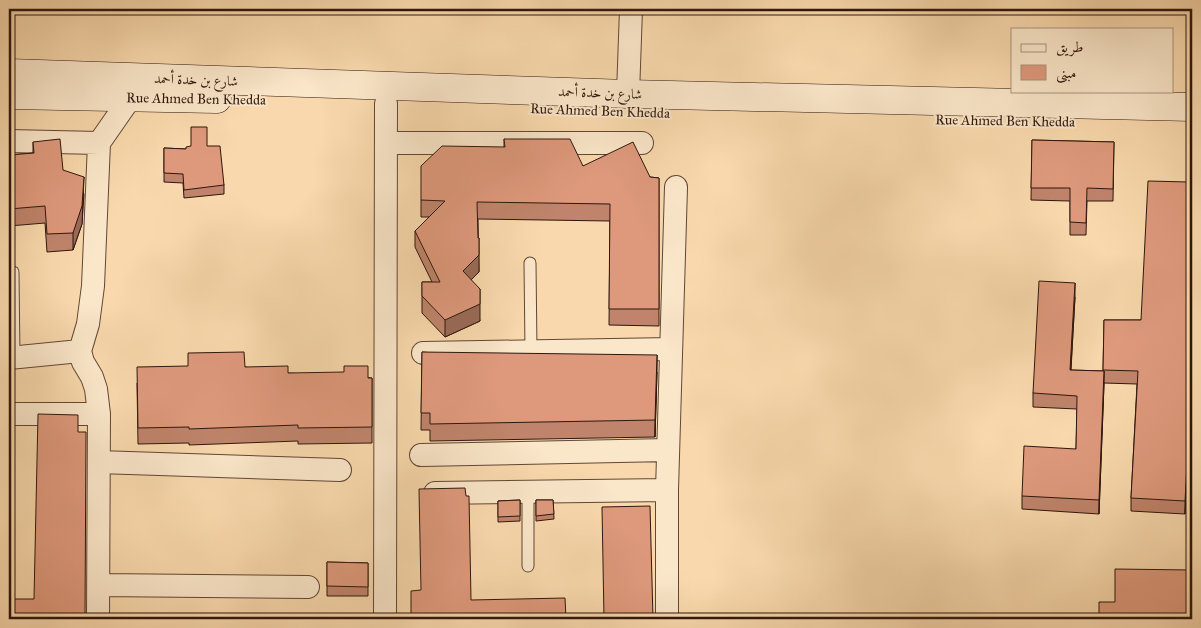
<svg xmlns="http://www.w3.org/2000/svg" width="1201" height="628" viewBox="0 0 1201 628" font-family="'IM FELL Great Primer',Amiri,serif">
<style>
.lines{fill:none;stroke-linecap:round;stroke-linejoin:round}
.service-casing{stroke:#614735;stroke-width:13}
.minor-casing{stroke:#614735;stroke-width:24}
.secondary-casing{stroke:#2f170d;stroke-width:29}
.service{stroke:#fae6c9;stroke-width:11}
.minor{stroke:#fae6c9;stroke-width:22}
.secondary{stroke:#fae6c9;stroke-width:28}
.wall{fill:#bf846b;stroke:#2f170d}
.shaded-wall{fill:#9b6b57;stroke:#2f170d}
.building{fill:#de997c;stroke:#2f170d}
.labels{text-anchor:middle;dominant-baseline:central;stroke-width:4;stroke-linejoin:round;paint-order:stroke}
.street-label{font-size:14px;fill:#2f170d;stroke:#fae6c9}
</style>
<rect width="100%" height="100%" fill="#f8d8ac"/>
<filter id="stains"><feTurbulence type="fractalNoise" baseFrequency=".004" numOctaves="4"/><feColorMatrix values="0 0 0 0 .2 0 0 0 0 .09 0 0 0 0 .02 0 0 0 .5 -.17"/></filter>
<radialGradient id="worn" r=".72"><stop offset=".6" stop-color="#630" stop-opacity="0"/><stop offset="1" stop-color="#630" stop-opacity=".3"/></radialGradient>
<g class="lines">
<defs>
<path id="service" d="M530,263L531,351
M13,272L14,358
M528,492V566"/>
<path id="minor" d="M628,94L631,9
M9,141L99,143L131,97
M386,143H642
M423,353L671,349
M9,358L80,351
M9,414H99
M421,455L668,450
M99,462L340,470
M435,493L667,490
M99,585L308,587
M98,619L99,414L96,389L92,377L83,362L80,351L88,324L93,286L99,143
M385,619L386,104
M667,619V490L676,187"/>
<path id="secondary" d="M9,73L628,94L1192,107
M9,95L217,99"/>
</defs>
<use href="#service" class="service-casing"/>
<use href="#minor" class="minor-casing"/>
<use href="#secondary" class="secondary-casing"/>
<use href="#service" class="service"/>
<use href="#minor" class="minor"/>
<use href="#secondary" class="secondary"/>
</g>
<path class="wall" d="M504,139L583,166L650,177L659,178V326L609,325L610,221L478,219L479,272L471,280L480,321L445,337L422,313V282H432L415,247V231L429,217H421V200L504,147Z
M1032,140L1114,142L1113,201H1087L1086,235H1070V201L1031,200Z
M33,142L63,170L84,194L82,224L73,250L47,252L45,223L9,226V155L33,153Z
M207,146L224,185V194L184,198L183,183L164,182V148L186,149Z
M1188,225H1192V383L1185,514L1131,511V498L1137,384L1104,383L1099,514L1022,509V496L1076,449L1077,409L1033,407V393L1075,297L1071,370L1103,371L1104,320H1141Z
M422,352L657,372L655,437L430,441V430H421Z
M245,367L288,373L372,378V443L298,444V441L189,445V443L138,444L137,383Z
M520,500V521L498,522V501Z
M536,500H553L554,519L536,521Z
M327,562L368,563V596H327Z"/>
<path class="shaded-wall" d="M84,177L82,224L73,250V233Z
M479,238V272L463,288V271Z
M1075,283V297L1070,383V370Z
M480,289V321L445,337V320Z
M657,355V372L655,437V420Z
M1192,370V383L1185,514V501Z
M1104,371V385L1099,514V500Z"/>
<path class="building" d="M191,127H207V146H220L224,185L184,190L183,174L164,173V148L186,149V147L191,146Z
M60,139L63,170L84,177L82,206L73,233L47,234L45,206L9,209V155L34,153L33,142Z
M504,139H570L583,166L633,142L650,177L659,178V309H609L610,204L477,202L478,238H479V255L463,271L480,289V304L445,320L422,296V282H440L415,231L445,201L421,200V166L442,146L505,147Z
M1032,140L1114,142L1113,189L1087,188L1086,223L1070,222V188H1031Z
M1148,181L1189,182L1187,225H1192V370L1185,501L1131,498L1138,371L1103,370L1104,320H1141Z
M1039,281L1075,283L1070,370L1104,371L1099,500L1022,496L1024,446L1076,449L1077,396L1033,393Z
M244,352L245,367L288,366V373L344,372V366H368V378H372V427L298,428V425L189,429V427L138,428L137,367L188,366V353Z
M422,352L657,355L655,420L430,424V413H421Z
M38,414L78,415V432H86L85,619H9V599H34Z
M465,488L466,496H469L471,600L565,598L566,619H411V591L421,590L419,489Z
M520,500V516L498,517V501Z
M536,500H553L554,514L536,516Z
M650,506L653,619H570H604L602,507Z
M327,562L368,563V587L327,586Z
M1115,569L1192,570V619H1099V602H1115Z"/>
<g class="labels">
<g class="street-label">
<text transform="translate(196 80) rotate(2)">شارع بن خدة أحمد</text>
<text transform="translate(600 93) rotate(2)">شارع بن خدة أحمد</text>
<text transform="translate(196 99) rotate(1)">Rue Ahmed Ben Khedda</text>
<text transform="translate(600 111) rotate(2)">Rue Ahmed Ben Khedda</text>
<text transform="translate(1005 121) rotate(1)">Rue Ahmed Ben Khedda</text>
</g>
</g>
<rect width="1201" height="628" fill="none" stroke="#f8d8ac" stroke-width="30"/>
<rect x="10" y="10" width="1181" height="608" fill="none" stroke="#2f170d" stroke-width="2.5"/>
<rect x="15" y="15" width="1171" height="598" fill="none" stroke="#2f170d"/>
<rect x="1011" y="28" width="162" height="65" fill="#fae6c9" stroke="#a9937e"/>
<rect x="1021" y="44" width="25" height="8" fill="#fae6c9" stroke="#a9937e"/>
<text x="1056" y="52" font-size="15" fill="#2f170d">طريق</text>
<rect x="1021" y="65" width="25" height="15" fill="#de997c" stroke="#a9937e"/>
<text x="1056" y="78" font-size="15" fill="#2f170d">مبنى</text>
<rect width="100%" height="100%" filter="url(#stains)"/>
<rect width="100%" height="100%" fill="url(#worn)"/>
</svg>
